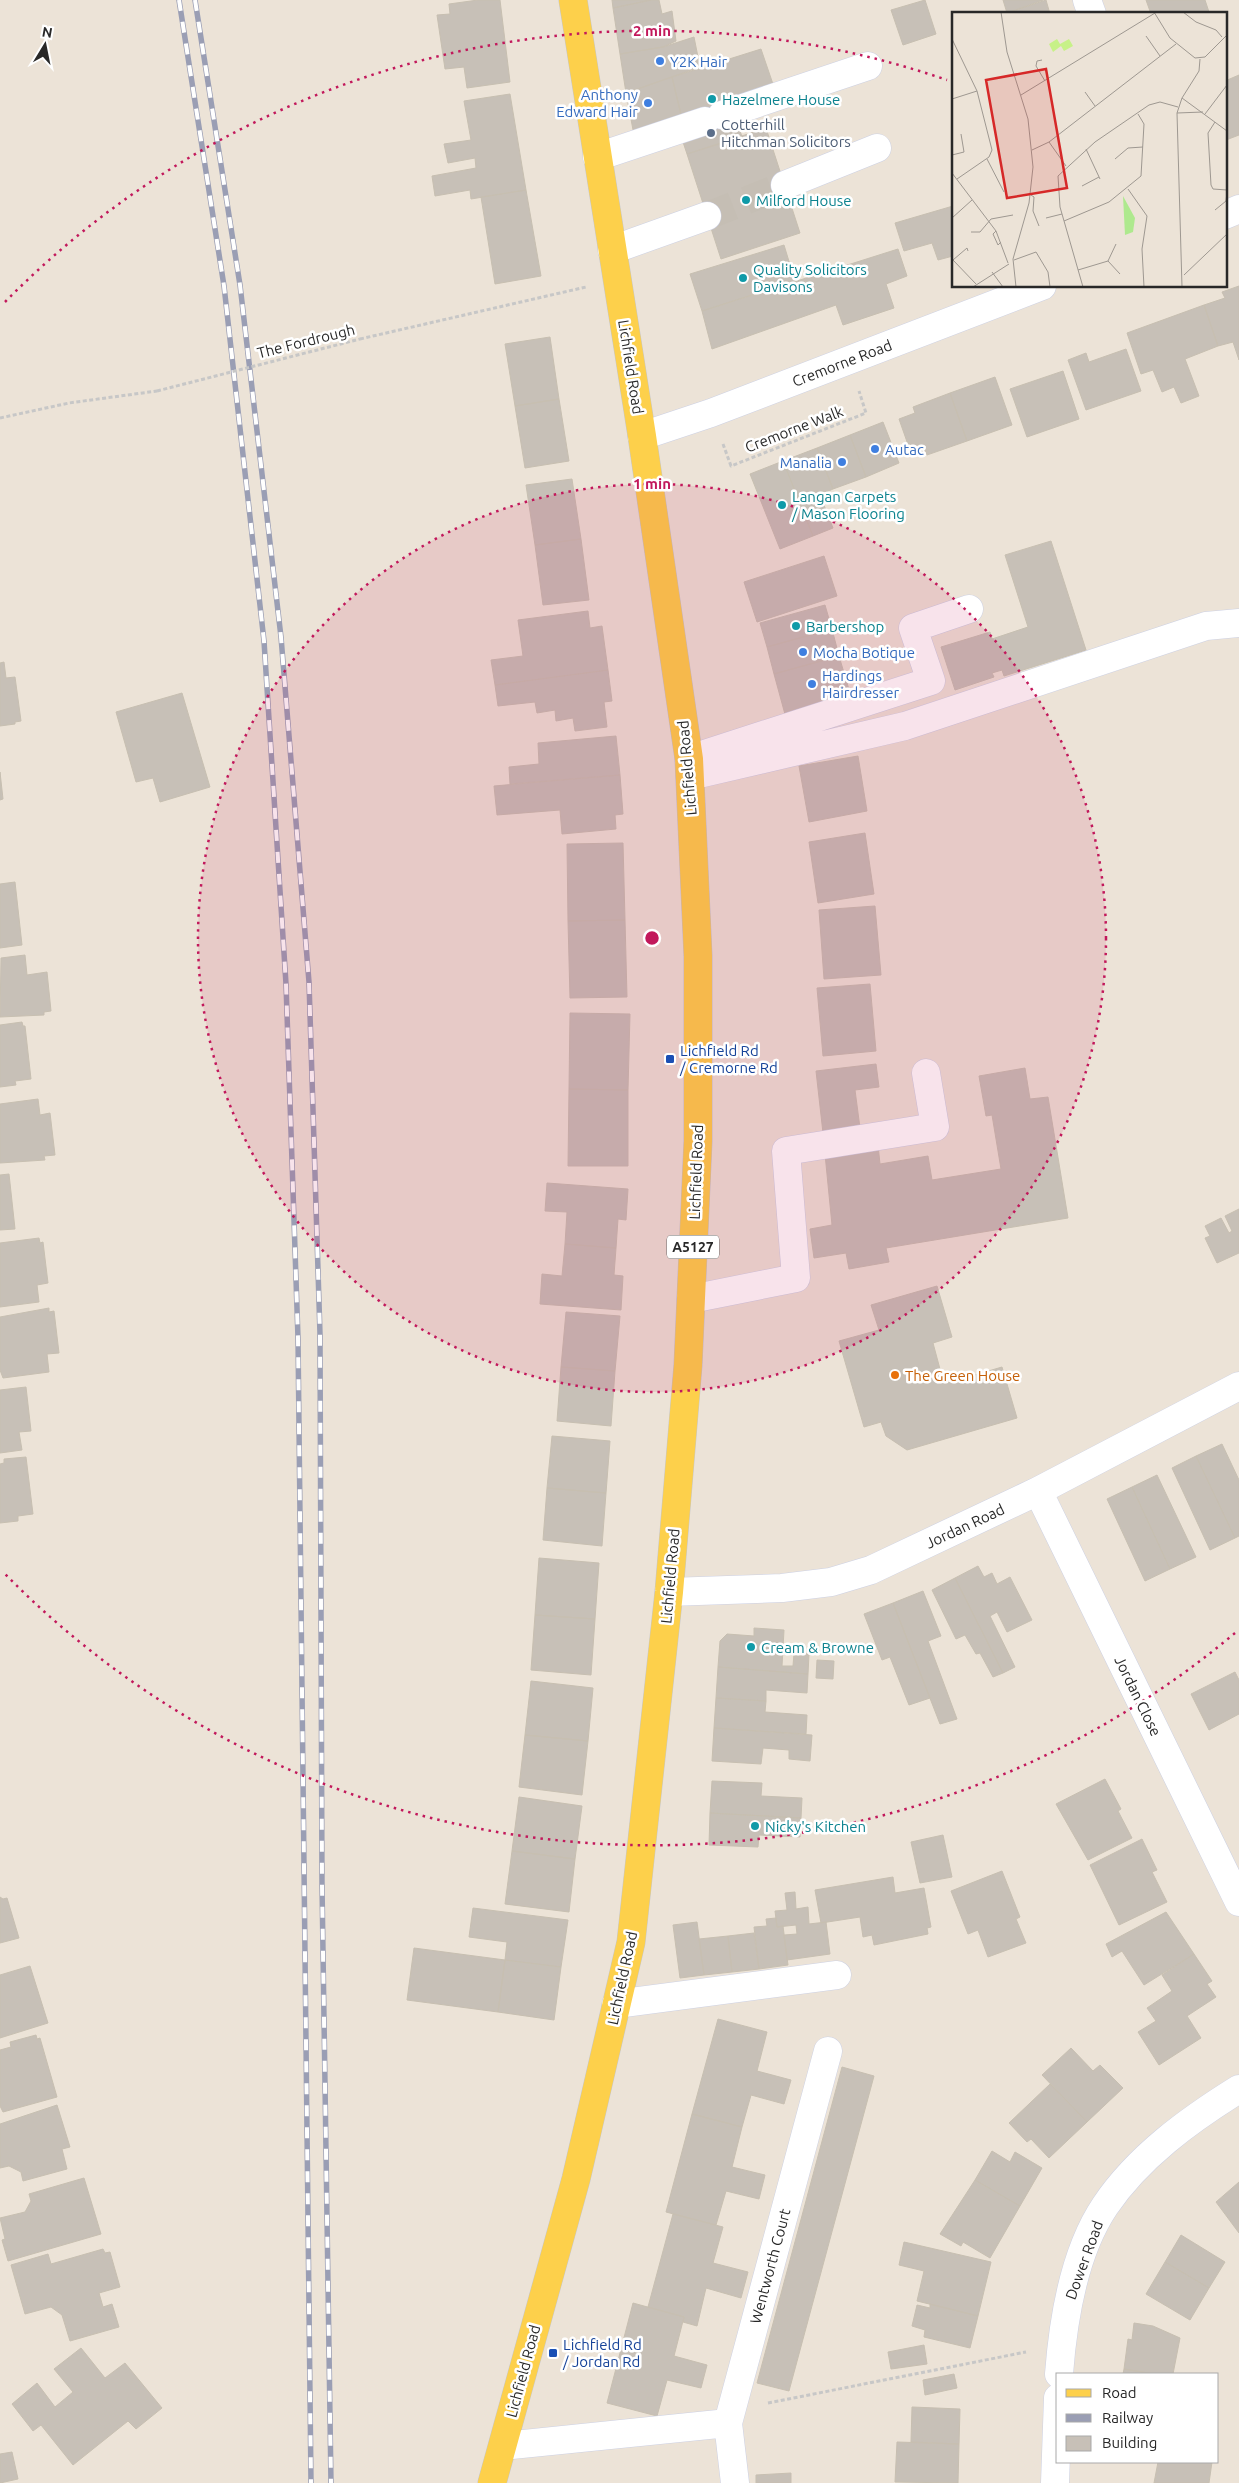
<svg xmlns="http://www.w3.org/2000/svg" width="1239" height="2483" viewBox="0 0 1239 2483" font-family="Ubuntu,sans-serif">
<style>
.building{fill:#c7c0b7;stroke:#c7bfb1}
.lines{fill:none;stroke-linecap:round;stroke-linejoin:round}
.minor-tunnel{stroke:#c5beb4;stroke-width:28;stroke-dasharray:28 14;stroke-linecap:butt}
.minor-casing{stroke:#cdd1e3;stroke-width:29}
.major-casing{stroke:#c7c7c7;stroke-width:29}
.path{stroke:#c7c7c7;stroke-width:3;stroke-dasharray:4 2.5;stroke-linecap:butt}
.minor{stroke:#fff;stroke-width:28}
.major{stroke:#fdd04b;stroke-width:28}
.rail-casing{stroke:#9a9eb4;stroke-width:5.5}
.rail{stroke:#fff;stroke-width:4;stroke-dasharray:11;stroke-linecap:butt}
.path-bridge{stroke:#c7c7c7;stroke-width:3;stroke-dasharray:4 2.5;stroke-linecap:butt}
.ring{fill:none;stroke:#c2185b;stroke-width:2.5;stroke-dasharray:2.5 5}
.shop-dot{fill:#3f7fe0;stroke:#fff;stroke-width:2}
.culture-dot{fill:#0f9aa8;stroke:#fff;stroke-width:2}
.service-dot{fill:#5c6f8a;stroke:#fff;stroke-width:2}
.transit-dot{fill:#1a4fb4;stroke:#fff;stroke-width:2}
.food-dot{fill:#e8710a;stroke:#fff;stroke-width:2}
.labels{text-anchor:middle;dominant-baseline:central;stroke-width:5;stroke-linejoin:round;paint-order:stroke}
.shield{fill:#fff;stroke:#686868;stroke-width:1}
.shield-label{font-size:14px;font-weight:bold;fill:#282828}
.shop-label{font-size:15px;fill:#366cbe;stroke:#fff;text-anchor:start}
.culture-label{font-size:15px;fill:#0d838f;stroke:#fff;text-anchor:start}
.service-label{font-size:15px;fill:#4e5e75;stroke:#fff;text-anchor:start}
.street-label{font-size:15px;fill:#282828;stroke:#fff}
.transit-label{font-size:15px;fill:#164399;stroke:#fff;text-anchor:start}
.food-label{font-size:15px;fill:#c56008;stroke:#fff;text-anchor:start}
.inset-road{fill:none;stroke:#9e9891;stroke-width:1}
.view{fill:#d62828;fill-opacity:0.15;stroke:#d62828;stroke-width:2.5}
.inset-edge{fill:none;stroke:#282828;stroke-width:2.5}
.centre{fill:#c2185b;stroke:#fff;stroke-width:2.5}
.ring-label{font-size:15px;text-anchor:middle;font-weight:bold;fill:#c2185b;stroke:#fff;stroke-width:5;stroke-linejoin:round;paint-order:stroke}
</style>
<rect width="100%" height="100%" fill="#ece3d7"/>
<path class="building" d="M478,0H500L510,82L467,88L464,67L445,69L437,15L450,14L449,4Z
M612,0H651L613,8Z
M651,0H659L662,14L672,11L676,41L663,47L620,54L613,8Z
M925,0L936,34L903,45L891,10Z
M1003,0H1043L1007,13Z
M1046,0L1050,14H1008L1007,13Z
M1146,0H1205L1209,12L1202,14H1151Z
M694,37L700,67L626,93L620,54L663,47Z
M761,49L775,90L737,121L742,137L687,154L681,136L683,123L672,77Z
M1239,75V135L1226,140L1225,81Z
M672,77L683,123L634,135L626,93Z
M510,94L526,190L471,199L470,190L435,196L432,176L476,168L475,158L448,163L444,144L471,140L464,101Z
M766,128L800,233L721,259L687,154Z
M526,190L541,276L495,284L481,197Z
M953,206V256L938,260L932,243L904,251L895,223Z
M784,245L795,281L702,311L690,274Z
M898,249L907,276L886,284L894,308L843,325L836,305L712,349L702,311Z
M1239,286V360L1233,342L1218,346L1204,305L1225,298L1222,292Z
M1204,305L1218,346L1185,359L1199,396L1181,403L1174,387L1162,392L1153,370L1141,374L1127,333Z
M550,337L559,399L515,406L505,344Z
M1126,349L1141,391L1086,410L1068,360L1086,353L1089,362Z
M1063,371L1079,419L1027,437L1010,389Z
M995,377L1012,425L967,441L950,393Z
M950,393L967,441L927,455L926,451L912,456L899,419L915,413L913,407Z
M559,399L569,461L525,468L515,406Z
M883,422L899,463L866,477L850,435Z
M850,435L866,477L833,489L817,448Z
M817,448L833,489L820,495L833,528L813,536L783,461Z
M783,461L813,536L780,549L750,474Z
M572,479L581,539L535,545L526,485Z
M581,539L589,600L543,605L535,545Z
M1051,541L1086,650L1004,676L1002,670L992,673L994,677L955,690L941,647L990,632L992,639L1028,627L1005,555Z
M824,556L837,596L757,622L744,582Z
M825,605L832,629L767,647L760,623Z
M588,611L590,628L602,626L608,670L495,685L491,660L523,656L518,620Z
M832,629L839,656L774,674L767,647Z
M839,656L850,693L842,695L844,701L786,718L774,674Z
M4,662L6,678L15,677L21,721L15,722V724L0,726V663Z
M608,670L612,701L604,702L607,727L575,731L573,718L556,721L555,710L537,713L535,702L498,706L495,685Z
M182,693L210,787L160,802L153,778L136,782L116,712Z
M616,736L620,775L510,784L509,767L539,764L538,743Z
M858,756L867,811L809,822L799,766Z
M0,772L3,799L0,800Z
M620,775L623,814L615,815L616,829L562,834L560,810L497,815L494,786Z
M865,833L874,894L818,903L809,842Z
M623,843L625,920L568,921L567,844Z
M15,882L22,945L0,948V884Z
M875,906L881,975L824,979L819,910Z
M625,920L627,997L570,998L568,921Z
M25,955L27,975L47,972L51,1011L44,1012V1015L0,1017L1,958Z
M870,984L876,1051L823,1056L817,988Z
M570,1013L630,1014L628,1090L569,1089Z
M22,1022L23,1026H25L31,1079L15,1081L16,1085L0,1087V1025Z
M876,1064L879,1087L855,1090L860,1128L823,1133L816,1071Z
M1025,1068L1030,1099L1048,1097L1068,1218L886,1248L889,1262L849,1269L846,1253L814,1258L810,1229L832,1225L825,1154L878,1145L880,1164L928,1156L932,1180L1001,1169L992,1115L986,1116L979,1076Z
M569,1089L628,1090V1166H568Z
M38,1099L40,1115L50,1113L55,1155L44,1156L45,1160L0,1163V1104Z
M9,1174L15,1229L0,1230V1175Z
M547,1183L628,1189L626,1220L618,1219L616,1248L565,1244L567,1212L545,1211Z
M1239,1209V1253L1217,1263L1205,1238L1210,1236L1205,1226L1221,1218L1229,1233L1232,1231L1225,1216Z
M39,1238L40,1243L43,1242L48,1283L37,1285L39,1302L0,1307V1243Z
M565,1244L616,1248L614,1275L623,1276L621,1310L540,1304L542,1274L562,1276Z
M937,1286L952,1337L933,1343L944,1384L1002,1367L1017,1418L907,1450L886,1436L881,1422L864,1427L839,1341L879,1330L871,1305Z
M49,1308V1312L54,1311L59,1353L47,1354L49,1372L3,1378L0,1370V1317Z
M566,1312L620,1316L615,1371L561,1367Z
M561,1367L615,1371L611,1426L557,1421Z
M26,1387L31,1431L19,1432L22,1450L0,1453V1390Z
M552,1436L610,1441L606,1493L547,1488Z
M1222,1444L1239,1480V1536L1235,1538L1196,1456Z
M1196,1456L1235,1538L1210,1550L1172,1468Z
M26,1457L33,1514L18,1516V1521L0,1523V1464L4,1463V1459Z
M1157,1475L1196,1557L1170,1569L1132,1487Z
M1132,1487L1170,1569L1145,1581L1107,1499Z
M547,1488L606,1493L602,1546L543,1540Z
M539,1558L599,1563L595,1619L535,1615Z
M978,1566L984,1577L992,1573L997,1584L1010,1577L1032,1620L1007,1632L997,1612L990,1616L1015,1667L1003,1673L955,1578Z
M955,1578L1003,1673L993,1677L980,1653L976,1654L965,1635L956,1639L932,1590Z
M923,1591L941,1636L928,1641L957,1719L940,1724L893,1603Z
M893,1603L930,1698L909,1705L890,1657L882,1660L864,1614Z
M535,1615L595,1619L591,1675L531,1670Z
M754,1628L784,1630L782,1666H793L794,1653L809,1654L808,1674L718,1667L720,1641L727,1634L754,1636Z
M817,1660L834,1661L833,1679L816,1678Z
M718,1667L808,1674L807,1693L766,1690V1701L716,1698Z
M1235,1672L1239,1680V1714L1209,1730L1191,1694Z
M531,1681L593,1688L588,1741L525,1735Z
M716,1698L766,1701L765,1712L807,1715L806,1734L714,1728Z
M714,1728L812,1735L810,1761L789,1759V1750L763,1748L761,1764L712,1761Z
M525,1735L588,1741L582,1795L519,1787Z
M1105,1779L1121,1809L1118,1811L1132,1838L1088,1860L1056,1804Z
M712,1781L762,1783L761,1796L802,1798L801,1818L710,1813Z
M519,1797L582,1806L575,1859L512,1851Z
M710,1813L801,1818L800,1837L759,1835L758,1847L709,1845Z
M943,1835L952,1877L920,1883L911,1842Z
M1142,1839L1157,1870L1152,1872L1167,1902L1119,1925L1090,1865Z
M512,1851L575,1859L569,1912L505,1904Z
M1002,1871L1020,1917L1016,1919L1026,1943L988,1957L978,1930L968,1934L951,1891Z
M893,1877L895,1893L924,1888L931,1927L927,1928L928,1934L874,1945L872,1935L863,1937L860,1917L821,1923L815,1890Z
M795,1892L796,1909L808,1907L809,1924L826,1922L830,1954L787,1960L784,1935L797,1934L796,1925L777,1927L775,1911L787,1910L785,1893Z
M0,1897L3,1899L7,1898L19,1938L0,1943Z
M473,1908L568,1920L561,1967L505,1960L507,1942L469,1937Z
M1166,1912L1194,1954L1144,1985L1122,1951L1112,1957L1106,1944Z
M776,1918L777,1927L783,1926L788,1965L759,1969L754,1927L767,1926L766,1919Z
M697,1922L704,1975L680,1978L673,1925Z
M754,1933L759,1969L732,1972L728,1936Z
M728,1936L732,1972L704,1975L699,1939Z
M414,1948L505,1960L498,2012L407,2000Z
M1194,1954L1212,1981L1207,1984L1216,1997L1187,2016L1201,2038L1159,2065L1138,2032L1156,2021L1147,2008L1172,1991L1162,1975Z
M505,1960L561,1967L554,2020L498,2012Z
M30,1966L48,2023L0,2038V1975Z
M718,2019L767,2032L757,2071L791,2080L784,2104L751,2095L742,2127L692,2114Z
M36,2035L37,2039L40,2038L57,2097L3,2112L0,2106V2050L11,2047L10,2042Z
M1071,2048L1093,2071L1100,2065L1123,2088L1087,2122L1042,2075Z
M842,2067L874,2076L789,2391L757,2383Z
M1050,2084L1087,2122L1049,2158L1031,2139L1027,2142L1009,2123Z
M57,2105L70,2147L62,2149L67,2169L23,2181L21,2172L9,2166L0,2168V2124Z
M692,2114L742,2127L732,2167L765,2175L759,2199L726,2191L716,2225L666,2212Z
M992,2151L1010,2162L1015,2152L1042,2168L1020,2206L975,2180Z
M84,2178L101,2234L8,2261L2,2240L5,2239L0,2218L25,2212L31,2201L29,2194Z
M975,2180L1020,2206L990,2258L963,2242L961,2246L940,2234Z
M1239,2182V2233L1216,2202Z
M673,2214L723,2227L713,2263L748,2272L741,2298L706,2288L697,2326L683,2322L684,2317L648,2307Z
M1181,2235L1225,2262L1209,2288L1165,2262Z
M904,2242L991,2262L978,2316L917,2301L924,2271L899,2265Z
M103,2249L105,2253L110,2252L120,2287L99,2293L103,2307L112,2304L119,2327L70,2341L62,2315L51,2307L25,2314L11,2265L48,2254L51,2264Z
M1165,2262L1209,2288L1190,2320L1146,2294Z
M633,2303L684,2317L674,2356L707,2365L701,2388L667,2380L657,2416L607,2403Z
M930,2304L978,2316L970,2348L924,2337L925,2330L912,2326L917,2305L930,2308Z
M1134,2323L1153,2326L1180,2338L1173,2374H1154L1124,2369L1128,2339L1132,2340Z
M924,2345L927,2364L891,2369L888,2352Z
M81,2348L105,2378L125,2363L162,2408L136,2429L128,2421L73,2465L41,2425L33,2431L12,2404L37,2383L55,2407L73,2392L54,2369Z
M1124,2369L1154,2374H1123Z
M954,2374L957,2388L925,2395L923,2380Z
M912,2407L960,2409L959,2444L911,2442Z
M897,2442L959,2444L958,2483L895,2482Z
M12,2452L18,2479L0,2483V2454Z
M1158,2462H1212L1209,2483H1154Z
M791,2473V2483H756V2475Z"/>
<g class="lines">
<path class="minor-tunnel" d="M707,216L785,185"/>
<defs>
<path id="minor" d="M1087,0L1092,14
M722,115L868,66
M597,157L705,121
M785,185L877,148
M1225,215L1239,209
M612,250L707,216
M642,436L711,413L1042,286
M689,759L931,681L913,628L969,609
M690,776L905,726L1206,626L1239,623
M691,1299L796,1278L786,1151L935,1127L926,1073
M1038,1491L1239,1902
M669,1592L782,1588L831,1582L871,1570L1038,1491L1239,1386
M616,2004L837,1975
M1059,2374C1063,2321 1074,2252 1105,2206C1138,2157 1189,2120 1239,2089
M503,2446L728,2423
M735,2483L728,2423L828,2051
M1055,2483L1058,2398"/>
<path id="major" d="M492,2483L576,2179L631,1942L669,1592L688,1365L698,1141V956L689,759L642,436L573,0"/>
</defs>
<use href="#minor" class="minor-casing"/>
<use href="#major" class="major-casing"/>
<path class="path" d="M360,339L586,287
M0,418L69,403L157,391
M723,444L731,466L866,413L859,391
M768,2403L1026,2352"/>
<use href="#minor" class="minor"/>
<use href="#major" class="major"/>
<defs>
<path id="rail" d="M179,0L224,286L264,641L286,984L298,1338L311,2483
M195,0L240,285L281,637L309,982L320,1334L322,1885L331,2483"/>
</defs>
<use href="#rail" class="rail-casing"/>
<use href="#rail" class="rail"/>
<path class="path-bridge" d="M157,391L360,339"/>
</g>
<circle cx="652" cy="938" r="454" fill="#c2185b" fill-opacity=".12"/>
<g class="ring">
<circle cx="652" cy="938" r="454"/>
<path d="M1235 1633A907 907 0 0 1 5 1574M5 302A907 907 0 0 1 947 80"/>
</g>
<g class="shop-dot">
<circle cx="660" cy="61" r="5"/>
<circle cx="648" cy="103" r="5"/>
<circle cx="875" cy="449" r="5"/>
<circle cx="842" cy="462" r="5"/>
<circle cx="803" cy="652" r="5"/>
<circle cx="812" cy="684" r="5"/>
</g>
<g class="culture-dot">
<circle cx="712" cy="99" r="5"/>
<circle cx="746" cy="200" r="5"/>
<circle cx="743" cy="278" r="5"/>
<circle cx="782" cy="505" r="5"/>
<circle cx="796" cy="626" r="5"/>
<circle cx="751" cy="1647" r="5"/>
<circle cx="755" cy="1826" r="5"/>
</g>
<circle class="service-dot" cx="711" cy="133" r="5"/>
<g class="transit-dot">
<rect x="665" y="1054" width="10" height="10" rx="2.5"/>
<rect x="548" y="2348" width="10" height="10" rx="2.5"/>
</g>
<circle class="food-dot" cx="895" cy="1375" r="5"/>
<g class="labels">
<rect class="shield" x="667" y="1235.5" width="52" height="23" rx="4"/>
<g class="shield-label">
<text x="693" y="1247">A5127</text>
</g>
<g class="shop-label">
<text x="670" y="61">Y2K Hair</text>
<text x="638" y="94" text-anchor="end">Anthony<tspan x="638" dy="17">Edward Hair</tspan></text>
<text x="885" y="449">Autac</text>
<text x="832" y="462" text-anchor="end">Manalia</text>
<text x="813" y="652">Mocha Botique</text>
<text x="822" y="675">Hardings<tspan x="822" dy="17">Hairdresser</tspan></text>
</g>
<g class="culture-label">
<text x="722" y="99">Hazelmere House</text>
<text x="756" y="200">Milford House</text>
<text x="753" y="269">Quality Solicitors<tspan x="753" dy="17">Davisons</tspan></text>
<text x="792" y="496">Langan Carpets<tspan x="792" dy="17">/ Mason Flooring</tspan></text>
<text x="806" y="626">Barbershop</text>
<text x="761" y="1647">Cream &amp; Browne</text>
<text x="765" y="1826">Nicky's Kitchen</text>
</g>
<g class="service-label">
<text x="721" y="124">Cotterhill<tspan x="721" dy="17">Hitchman Solicitors</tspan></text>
</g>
<g class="street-label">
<text transform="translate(306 341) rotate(-14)">The Fordrough</text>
<text transform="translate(842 363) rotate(-21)">Cremorne Road</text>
<text transform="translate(631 367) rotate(81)">Lichfield Road</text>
<text transform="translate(794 429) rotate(-21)">Cremorne Walk</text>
<text transform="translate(687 768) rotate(-95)">Lichfield Road</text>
<text transform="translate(696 1172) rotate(-88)">Lichfield Road</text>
<text transform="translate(965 1526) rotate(-25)">Jordan Road</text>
<text transform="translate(670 1576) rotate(-85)">Lichfield Road</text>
<text transform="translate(1138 1696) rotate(64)">Jordan Close</text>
<text transform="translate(622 1978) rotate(-78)">Lichfield Road</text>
<text transform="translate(1084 2260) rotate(-70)">Dower Road</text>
<text transform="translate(770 2266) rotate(-75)">Wentworth Court</text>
<text transform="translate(523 2371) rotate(-75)">Lichfield Road</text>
</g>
<g class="transit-label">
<text x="680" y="1050">Lichfield Rd<tspan x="680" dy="17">/ Cremorne Rd</tspan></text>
<text x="563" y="2344">Lichfield Rd<tspan x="563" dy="17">/ Jordan Rd</tspan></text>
</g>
<g class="food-label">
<text x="905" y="1375">The Green House</text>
</g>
</g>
<g transform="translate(952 12)">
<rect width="275" height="275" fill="#ece3d7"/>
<path d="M171,184L183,206L181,220L173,223Z" fill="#aee98e"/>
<path d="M105,27L108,32L117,27L121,34L112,39L109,34L101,40L97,32Z" fill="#c7f188"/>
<path class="inset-road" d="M49,0L55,40L76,107L81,155L77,191L61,247L64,275M202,0L218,26L243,46L253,45L275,23M231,0L244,10L264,18L270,25M194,24L208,44M0,27L25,79L40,138L37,145L5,167M90,48L85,49L84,54L93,69M133,80L143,94M69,83L203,1M230,86L275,119M0,87L25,79M225,101L251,100M253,102L275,73M263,110L256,121L259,173L261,177L275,178M97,130L114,154M134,137L148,167M80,138L97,130L224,32M0,143L12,140L9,122M35,147L52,180M163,147L176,136L191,135M0,161L44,219L56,251M130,174L147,165M176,177L195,204L190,237L192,275M79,183L82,185L81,199L87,214M263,198L274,189L275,180M0,206L20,188M94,206L110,202M112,209L157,190L189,164L192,112L186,102M44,219L41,222L46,233L49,230M19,220H28L39,207L61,203M16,239L15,236L1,248L24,272M62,248L84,240L96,260L98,275M156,249L168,262M126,258L156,249L164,232M40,260L51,275M232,263L275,222M21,275L57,252M131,275L108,195L106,164L143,130L197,93L208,90L226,95M230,275L225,101L230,86L247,59L248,47"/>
<path class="view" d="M94,57L115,176L55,186L34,68Z"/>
<rect width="275" height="275" class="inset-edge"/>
</g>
<circle cx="652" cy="938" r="8" class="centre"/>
<g class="ring-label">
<text x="652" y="36">2 min</text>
<text x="652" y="489">1 min</text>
</g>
<rect x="1056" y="2373" width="162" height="90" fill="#ffffff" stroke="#a9a9a9"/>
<rect x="1066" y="2389" width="25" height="8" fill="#fdd04b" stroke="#a9a9a9"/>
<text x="1102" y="2398" font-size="15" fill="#282828">Road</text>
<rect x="1066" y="2414" width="25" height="8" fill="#9a9eb4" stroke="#a9a9a9"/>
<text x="1102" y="2423" font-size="15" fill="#282828">Railway</text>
<rect x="1066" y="2436" width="25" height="15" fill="#c7c0b7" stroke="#a9a9a9"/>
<text x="1102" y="2448" font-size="15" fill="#282828">Building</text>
<g transform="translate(45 45) rotate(10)" stroke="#ffffff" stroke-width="4" paint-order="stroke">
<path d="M0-4L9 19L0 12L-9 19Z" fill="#282828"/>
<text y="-8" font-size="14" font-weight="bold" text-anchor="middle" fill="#282828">N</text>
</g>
</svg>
